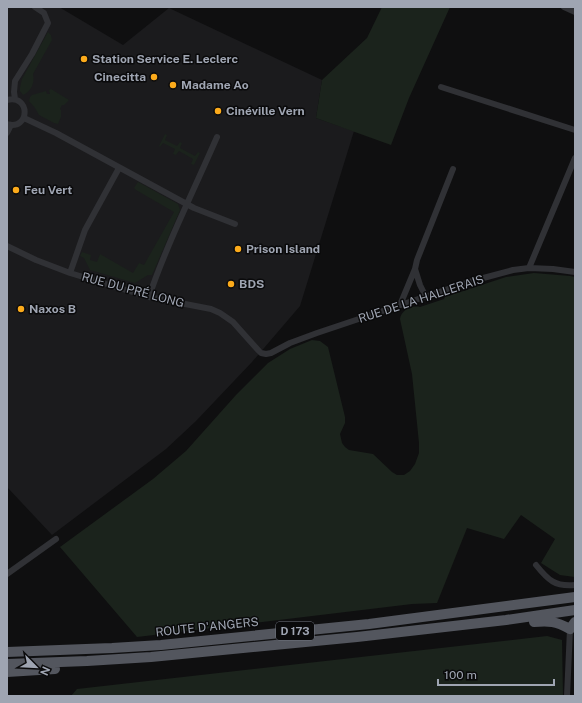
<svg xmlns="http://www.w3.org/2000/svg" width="582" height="703" viewBox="0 0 582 703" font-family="'Public Sans',sans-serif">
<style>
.built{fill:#1b1b1d}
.green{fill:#1b231c}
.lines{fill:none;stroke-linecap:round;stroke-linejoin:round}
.minor{stroke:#303135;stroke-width:6}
.trunk{stroke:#53565e;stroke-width:10}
.poi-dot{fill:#fcab1b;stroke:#0a0a0b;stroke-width:1.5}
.labels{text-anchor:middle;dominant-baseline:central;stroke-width:3;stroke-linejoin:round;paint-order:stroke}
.shield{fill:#0a0a0b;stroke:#727680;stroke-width:1}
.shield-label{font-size:11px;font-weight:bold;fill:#9fa5b2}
.poi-label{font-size:12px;font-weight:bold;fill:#9fa5b2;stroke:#0a0a0b;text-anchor:start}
.street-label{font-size:12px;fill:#9fa5b2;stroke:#0a0a0b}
</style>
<rect width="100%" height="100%" fill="#0f0f10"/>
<path class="built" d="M7,7H59L123,45L169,8L322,80L316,118L354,131L300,306L252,362L196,421L166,449L52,535L7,487Z"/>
<path class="green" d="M382,7H450L409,98L391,145L316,118L322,80L367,38Z
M48,32L51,35L52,40L33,74C35,83 31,92 23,95L20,91V88L22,79Z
M51,89L69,100L64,105H62L60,109L61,110V117L58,124L54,123L39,115L35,108L29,101L30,97L32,95L46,91L47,94H50L49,90Z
M165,134L167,135L165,140L177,146L180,142L182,143L180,148L195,156L198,152L200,153L194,165L191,164L193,159L179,151L176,155L173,154L175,149L163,143L160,147L159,146Z
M138,182L178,204L180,210L152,275H148L135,283L90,270L84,258L80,256L82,252L91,255L90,260L97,262L100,254L133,273L139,263L144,265L174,212L136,190L134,188Z
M534,273L570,276L575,277V577L560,575L541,563L555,539L521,515L504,539L467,528L437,603L412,604L137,637L60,547L153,479L186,451L236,395L268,363L290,349L312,340L320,341L328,347L345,417V423L340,434L342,443L345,447L349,450L373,454L392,472L397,475H404L410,471L415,464L419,453V443L412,374L400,319C401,310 412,305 420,307L444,299L445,297L506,277Z
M547,636L562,640L563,696H71L77,689Z"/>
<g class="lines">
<path class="minor" d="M564,7L575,12
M441,87L575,130
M15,99L14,92L15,81L32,54L48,23L44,13L35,7
M7,100C31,94 30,131 7,124
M24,118L56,133L194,208L235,224
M7,133L11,125
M7,246L36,260L70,273L149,297L211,309L220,313L233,322L259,351L261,353L266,354L271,353L290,343L317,333L472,281L513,270L529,268L553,269L575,272
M529,268L575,158
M415,269L420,285L426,297
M70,273L85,230L119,168
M149,297C156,275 165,254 174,233C188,201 203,169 217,137
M400,305L415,269L417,260L453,169
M536,565C548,580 555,587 575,585
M7,574L56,539
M567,696L570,629"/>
<path class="trunk" d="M534,622C550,621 555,621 570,629L575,622
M7,652L112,648L161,645L369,624L575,597
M7,664L87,661L151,657L357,637L506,620L575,610
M7,672L55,669"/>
</g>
<g class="poi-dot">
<circle cx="84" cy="59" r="4"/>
<circle cx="154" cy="77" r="4"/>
<circle cx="173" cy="85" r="4"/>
<circle cx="218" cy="111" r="4"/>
<circle cx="16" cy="190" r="4"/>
<circle cx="238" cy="249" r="4"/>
<circle cx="231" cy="284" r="4"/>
<circle cx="21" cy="309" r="4"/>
</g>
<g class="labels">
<rect class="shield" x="276" y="622" width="38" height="18" rx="3"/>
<g class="shield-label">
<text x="295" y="631">D 173</text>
</g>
<g class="poi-label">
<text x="92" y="59">Station Service E. Leclerc</text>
<text x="146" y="77" text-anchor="end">Cinecitta</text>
<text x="181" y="85">Madame Ao</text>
<text x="226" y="111">Cinéville Vern</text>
<text x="24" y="190">Feu Vert</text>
<text x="246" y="249">Prison Island</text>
<text x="239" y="284">BDS</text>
<text x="29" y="309">Naxos B</text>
</g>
<g class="street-label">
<text transform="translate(133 290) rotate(15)">RUE DU PRÉ LONG</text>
<text transform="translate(421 299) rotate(-18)">RUE DE LA HALLERAIS</text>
<text transform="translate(207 627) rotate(-6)">ROUTE D'ANGERS</text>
</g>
</g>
<rect width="582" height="703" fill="none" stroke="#9fa5b2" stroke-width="16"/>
<g transform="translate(36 667) rotate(114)" stroke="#0a0a0b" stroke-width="3" paint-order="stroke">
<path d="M0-3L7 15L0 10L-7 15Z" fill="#9fa5b2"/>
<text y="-6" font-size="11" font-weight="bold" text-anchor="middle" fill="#9fa5b2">N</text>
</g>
<path d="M438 679v6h116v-6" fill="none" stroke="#9fa5b2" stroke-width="2"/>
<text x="444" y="679" font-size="12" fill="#9fa5b2" stroke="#0a0a0b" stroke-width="3" paint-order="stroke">100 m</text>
</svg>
